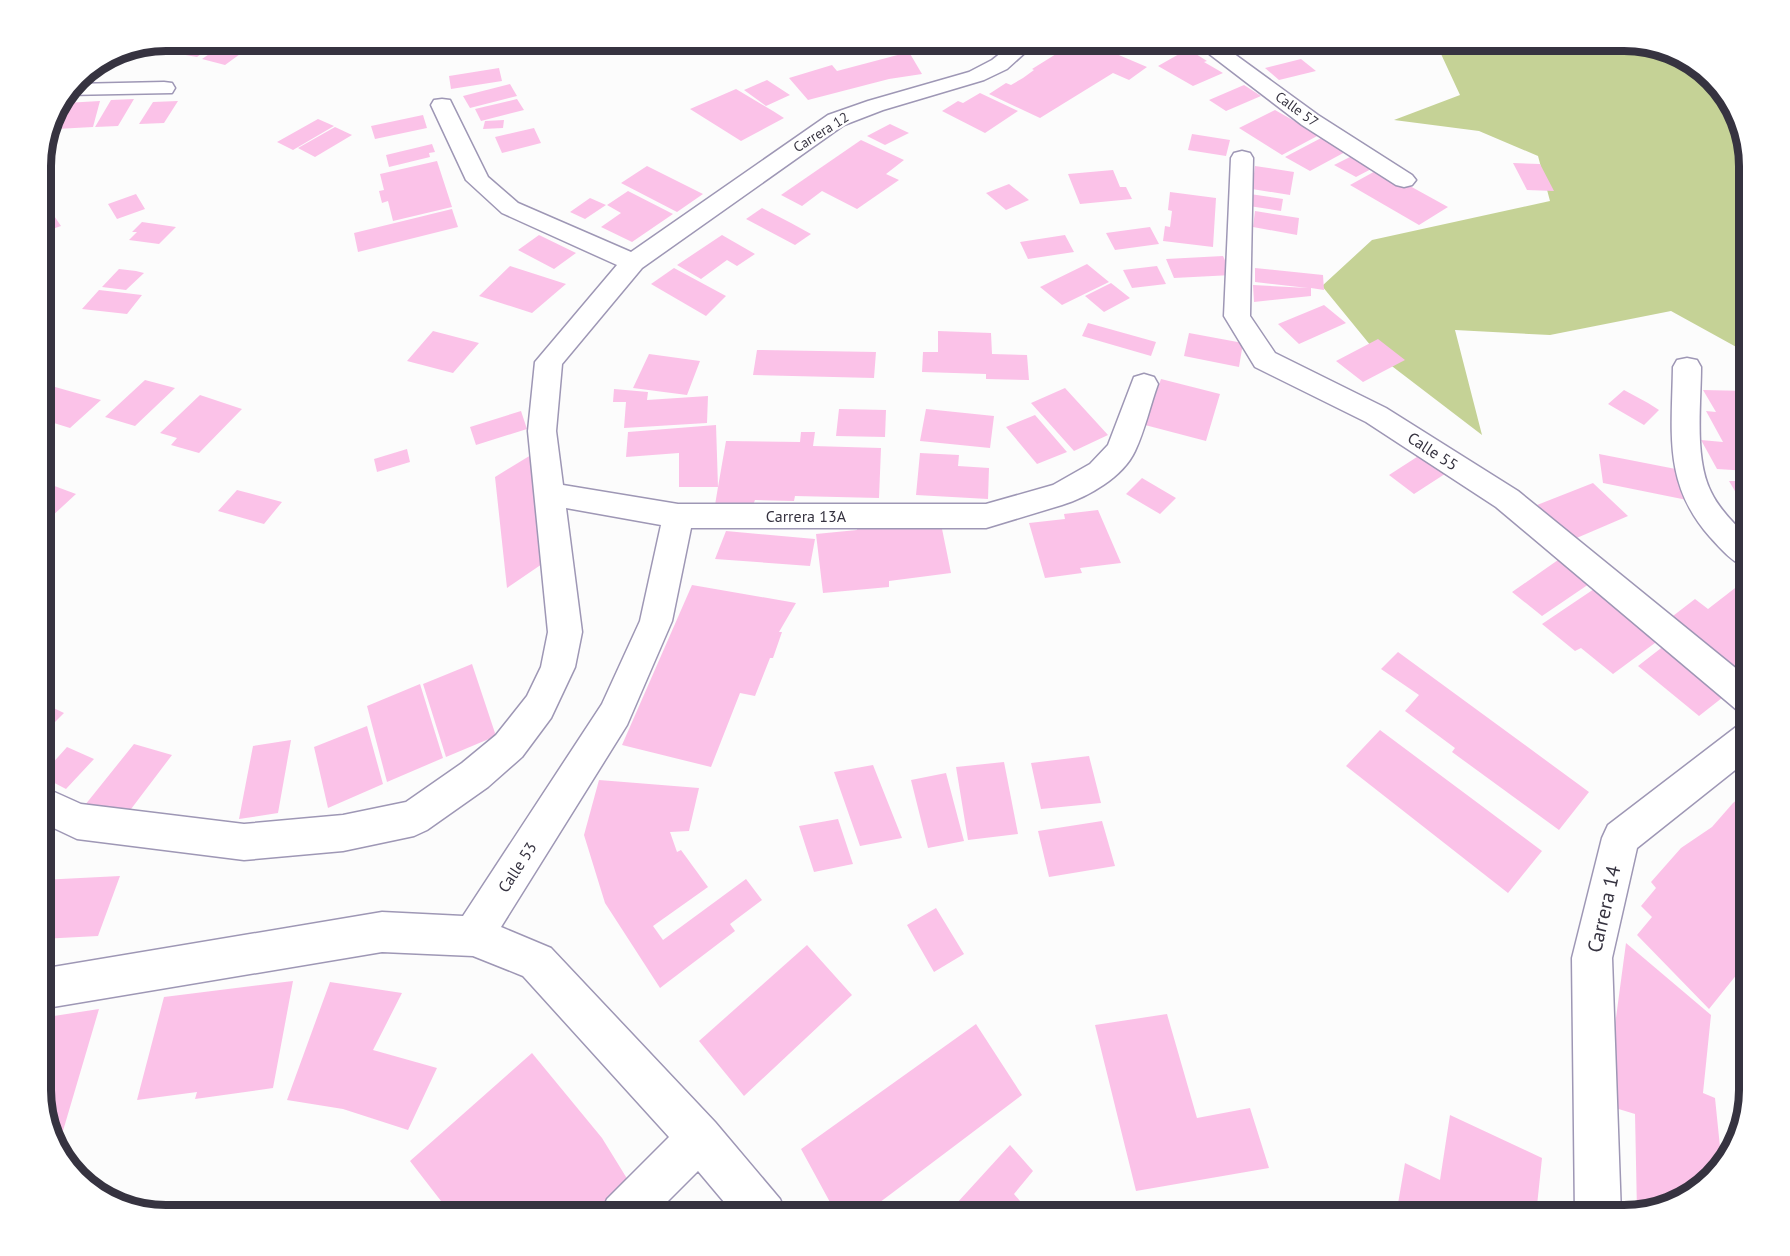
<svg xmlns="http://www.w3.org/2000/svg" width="1790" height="1256" viewBox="0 0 1790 1256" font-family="'PT Sans',sans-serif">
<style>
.forest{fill:#c5d296}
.building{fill:#fbc2e8}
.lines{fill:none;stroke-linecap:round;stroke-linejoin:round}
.minor-casing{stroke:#9e97b5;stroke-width:3}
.minor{fill:#fff;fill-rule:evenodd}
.labels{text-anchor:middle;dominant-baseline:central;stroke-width:4.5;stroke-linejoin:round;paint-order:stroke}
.far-street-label{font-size:14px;fill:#363340;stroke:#fff}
.street-label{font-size:16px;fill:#363340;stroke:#fff}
.near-street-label{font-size:20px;fill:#363340;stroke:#fff}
.rim{fill:none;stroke:#363340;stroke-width:8}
</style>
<rect width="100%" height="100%" fill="#fcfcfc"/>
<path class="forest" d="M1435,41H1461L1522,50L1639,46L1700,66L1736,110L1749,166V354L1671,311L1550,335L1455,330L1482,435L1380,357L1322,286L1372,240L1550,201L1538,156L1479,131L1394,120L1460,95Z"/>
<path class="building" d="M167,41L149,56H121L131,47Z
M182,41H219L197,57L174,53L177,51L170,50Z
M228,41H258L225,65L202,59Z
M1077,41H1167L1149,53L1120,42L1107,50L1147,67L1129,80L1113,73L1040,118L989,94L1006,83L1011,85L1023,78L1034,70L1032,69Z
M1188,49L1207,61L1204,62L1223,73L1193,86L1158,66Z
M909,52L922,74L889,79L808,100L789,78L832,65L837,71Z
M1301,59L1316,71L1279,80L1265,68Z
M499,68L502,81L451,89L449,76Z
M767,80L790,95L766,106L744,90Z
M510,84L517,96L470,108L463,96Z
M1244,85L1261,96L1226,111L1209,100Z
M736,89L773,111L784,118L741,141L690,109Z
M980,93L1018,111L985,133L942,111L958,101L963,103Z
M134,99L118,126L95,127L111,100Z
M517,99L524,110L481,121L475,109Z
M100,101L93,127L56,129L65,103Z
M178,101L164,123L139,124L153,102Z
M1275,110L1319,135L1282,155L1239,128Z
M423,115L427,128L375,139L371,126Z
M318,119L334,126L293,150L277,142Z
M504,120L503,128L483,129L485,121Z
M890,124L909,133L885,145L867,136Z
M335,127L352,135L315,157L298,148Z
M534,128L541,143L502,153L495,137Z
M1192,134L1230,140L1226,156L1188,150Z
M1323,137L1347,151L1310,171L1285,157Z
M861,140L904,160L886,174L899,180L857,209L822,191L802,206L781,195Z
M432,144L435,152L429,153L430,157L389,167L386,155Z
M1354,155L1375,167L1356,177L1334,165Z
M437,161L452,207L393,221L388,201L382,203L379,191L384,190L380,174Z
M1513,163L1540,164L1554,191L1527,190Z
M647,166L703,194L677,212L621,183Z
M1255,166L1294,172L1290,195L1252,189Z
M1379,169L1448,207L1419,225L1350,185Z
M1113,170L1120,187H1126L1132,199L1080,204L1068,174Z
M1009,184L1029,200L1006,210L986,193Z
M628,191L673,214L632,242L601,227L621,213L607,205Z
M1170,192L1216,198L1213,247L1163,241L1165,226L1170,227L1172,211L1168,210Z
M136,194L145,209L117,219L108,204Z
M1250,194L1283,199L1281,211L1249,206Z
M590,198L606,205L585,219L570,212Z
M48,207L61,226L41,233V210Z
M762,208L791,223L811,234L795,245L746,219Z
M452,209L458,227L358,252L354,233Z
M1255,211L1299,218L1297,235L1253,227Z
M142,222L176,227L159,244L129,240L137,232H132Z
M1150,227L1159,244L1115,250L1106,233Z
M539,235L576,253L554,269L518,250Z
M722,235L755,254L737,266L727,260L701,279L677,265Z
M1065,235L1074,252L1028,259L1020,242Z
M1223,256L1232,275L1174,278L1166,259Z
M1087,264L1109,282L1062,305L1040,287Z
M510,266L566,284L532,313L479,296Z
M1157,266L1166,284L1132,288L1123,270Z
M674,268L726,296L706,316L651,284Z
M1255,268L1323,275L1324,290L1311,288V296L1254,302L1253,285L1308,288L1255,282Z
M119,269L136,271L144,273L126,290L102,287Z
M1111,283L1130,298L1104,312L1085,296Z
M99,290L142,295L127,314L82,309Z
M1324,305L1346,323L1299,344L1278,324Z
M1088,323L1156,342L1151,356L1082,336Z
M433,331L479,343L453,373L407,361Z
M938,331L991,333L992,354L1027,355L1029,380L986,379V374L922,372L923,352H938Z
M1189,333L1243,343L1239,367L1184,356Z
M1378,339L1405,360L1363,382L1336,361Z
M757,350L876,352L874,378L753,375Z
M649,354L700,361L687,395L633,388Z
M1161,379L1220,394L1206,441L1145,425Z
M145,380L175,388L135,426L105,417Z
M41,383L101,400L70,428L41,419Z
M1065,388L1108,435L1074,451L1031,403Z
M614,389L648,392L647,400L708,396L707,423L624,428L626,402H613Z
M1624,390L1648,403L1659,410L1644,425L1608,404Z
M1703,390L1749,391V471L1717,469L1701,440L1723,442L1706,411L1716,412Z
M200,395L242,409L199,453L171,445L177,438L160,433Z
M839,409L886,410L885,437L836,436Z
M926,409L994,416L990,448L920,441Z
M521,411L527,429L476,445L470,427Z
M1035,415L1067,452L1037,464L1006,427Z
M716,425L718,487L726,441L800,442L801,432H815L813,446L881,448L879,498L795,496L794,501L755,500L753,505H715L718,487H679V453L626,457L628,432Z
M407,449L410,462L377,472L374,459Z
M920,453L959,455L958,466L989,468L988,499L916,495Z
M1599,454L1686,471L1692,501L1603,483Z
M531,455L545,562L507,588L495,477Z
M1420,455L1451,470L1414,494L1389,475Z
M1142,478L1176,498L1160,514L1126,494Z
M41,481L76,494L50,518L41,515Z
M1729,481H1749V507L1745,508Z
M1593,483L1628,516L1572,540L1537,505Z
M237,490L282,502L264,524L218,511Z
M1098,510L1121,563L1080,568L1082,573L1045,578L1029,523L1065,519L1064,514Z
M940,519L951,573L889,581V587L823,593L816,534L857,530V526Z
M726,531L815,539L810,566L715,559Z
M1558,560L1589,584L1542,616L1512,592Z
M1748,578L1749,580V680L1669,619L1695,599L1708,609Z
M692,585L796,603L779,632H782L773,658H770L755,696L740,693L711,767L622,745Z
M1594,589L1659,640L1613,674L1581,648L1575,651L1542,624Z
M1665,645L1727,694L1699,716L1638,666Z
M1398,652L1589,792L1559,830L1452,752L1455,748L1405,711L1419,695L1381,669Z
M472,664L496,736L446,757L423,684Z
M420,684L443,758L387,782L367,706Z
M41,702L64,713L41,736Z
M367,726L383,784L328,808L314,747Z
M1380,730L1542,851L1508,893L1346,766Z
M291,740L278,813L239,819L253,746Z
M134,744L172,755L125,817L85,805Z
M67,747L94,759L66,789L41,776Z
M1089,756L1101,803L1041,809L1031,763Z
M1004,762L1018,834L968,840L956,767Z
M873,765L902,838L860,846L834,772Z
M946,773L964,841L928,848L911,780Z
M599,780L699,788L689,831L670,832L677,852L681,850L708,887L653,926L663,940L746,879L762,900L730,924L735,931L660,988L605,903L584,835Z
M1749,790V975L1742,968L1709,1009L1637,935L1652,917L1641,906L1656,888L1651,882L1681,848L1712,827L1733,803Z
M838,819L853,864L814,872L799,826Z
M1102,821L1115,866L1049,877L1038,831Z
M120,876L98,936L41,939V880Z
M936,908L964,954L934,972L907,925Z
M1626,943L1711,1015L1703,1093L1715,1098L1720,1147L1729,1151L1724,1166L1680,1202L1637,1212L1635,1114L1612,1107L1611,1055Z
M807,945L852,995L744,1096L699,1041Z
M293,981L273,1088L195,1099L197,1092L137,1100L164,997Z
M330,982L402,993L373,1050L437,1068L408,1130L343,1109L287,1100Z
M99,1009L60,1141L54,1142L41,1097V1018Z
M1167,1014L1197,1118L1250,1108L1269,1168L1136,1191L1095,1025Z
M976,1024L1022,1095L863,1215H837L801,1149Z
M532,1053L602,1138L631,1185L596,1215H442L448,1210L410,1161Z
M1450,1115L1542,1158L1536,1215H1396L1405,1163L1440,1180Z
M1010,1145L1033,1171L1014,1194L1032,1215H946Z"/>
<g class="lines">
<defs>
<path id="minor" d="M1016,41H1038L1007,69L984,80L883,110L844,125L642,268L562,364L556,431L563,485L678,504H986L1053,485L1090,464L1108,445L1134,377L1144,374L1154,377L1158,384C1150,406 1145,430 1135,451C1123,477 1088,497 1062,505L986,528H691L672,621L627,725L501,927L551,948L715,1122L780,1199L787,1215H735L698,1171L654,1215H600L607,1199L669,1137L523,976L473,956L382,952L41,1009V969L382,912L463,916L602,704L640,621L661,525L566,508L582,632L575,667L551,718L522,757L488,787L427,830L414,836L343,851L244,860L77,839L41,822V786L81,804L244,824L343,815L406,802L462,763L496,735L527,696L541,667L548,632L528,431L535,362L617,265L502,213L466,180L431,105L434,100L442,99L450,100L488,177L518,203L631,252L828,115L868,101L969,72L992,60Z
M1180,41H1209L1222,45L1318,115L1412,175L1416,180L1412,185L1404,187L1396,185L1302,125L1208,53L1183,45Z
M164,82L172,83L175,88L172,93L65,95L74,84Z
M1242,151L1250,153L1253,158L1250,316L1275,353L1386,408L1518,491L1749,679V714L1737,710L1496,507L1366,422L1255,367L1224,316L1231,158L1234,153Z
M1687,358L1697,360L1701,367C1701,403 1694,459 1711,492C1719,509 1735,525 1749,538V569C1733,563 1722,550 1710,537C1663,484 1672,433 1673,367L1677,360Z
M1749,722V759L1637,848L1612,958L1621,1215H1575L1572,958L1602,838L1608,825L1736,727Z"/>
</defs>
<use href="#minor" class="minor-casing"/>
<use href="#minor" class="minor"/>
</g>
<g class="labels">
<g class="far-street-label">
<text transform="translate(1297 109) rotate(36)">Calle 57</text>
<text transform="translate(821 132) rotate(-32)">Carrera 12</text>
</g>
<g class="street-label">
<text transform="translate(1433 451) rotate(33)">Calle 55</text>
<text x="806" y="516">Carrera 13A</text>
<text transform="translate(517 867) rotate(-57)">Calle 53</text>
</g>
<g class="near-street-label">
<text transform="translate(1604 909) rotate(-77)">Carrera 14</text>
</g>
</g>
<path d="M0 0H1790V1256H0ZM166 51H1624A115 115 0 0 1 1739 166V1090A115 115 0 0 1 1624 1205H166A115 115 0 0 1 51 1090V166A115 115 0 0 1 166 51Z" fill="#fff" fill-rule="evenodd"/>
<path class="rim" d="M166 51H1624A115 115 0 0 1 1739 166V1090A115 115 0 0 1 1624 1205H166A115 115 0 0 1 51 1090V166A115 115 0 0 1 166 51Z"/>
</svg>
